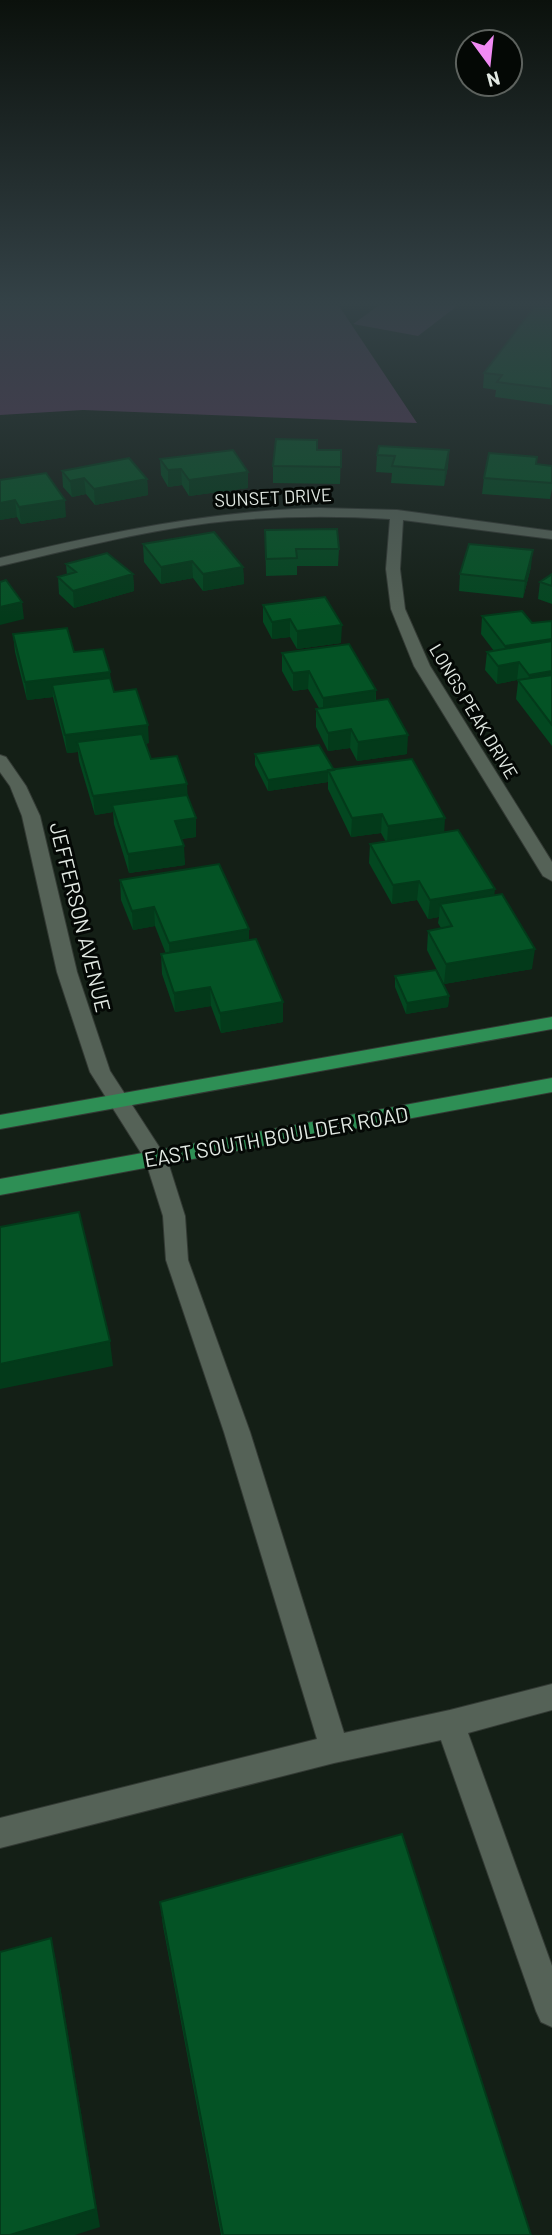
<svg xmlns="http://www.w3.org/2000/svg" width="552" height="2235" viewBox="0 0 552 2235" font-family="Barlow,sans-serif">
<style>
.green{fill:#553756}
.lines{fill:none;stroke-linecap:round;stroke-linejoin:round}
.lane-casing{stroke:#333a34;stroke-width:2}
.street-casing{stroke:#333a34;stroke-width:2}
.primary-casing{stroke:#333a34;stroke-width:2}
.lane{fill:#556257;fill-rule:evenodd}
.street{fill:#556257;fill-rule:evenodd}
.primary{fill:#2e8f55;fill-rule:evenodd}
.wall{fill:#034720}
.shaded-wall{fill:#033a1a}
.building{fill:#045325;stroke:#033a1a;stroke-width:2}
.labels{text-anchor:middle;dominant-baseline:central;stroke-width:6;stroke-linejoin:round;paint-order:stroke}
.far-street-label{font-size:18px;fill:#e2e9e3;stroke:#040805}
.street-label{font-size:21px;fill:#e2e9e3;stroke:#040805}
</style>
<rect width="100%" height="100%" fill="#141f16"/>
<path class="green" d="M0,306H339L417,423L83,410L0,415Z
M378,306H457L418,336L353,324Z"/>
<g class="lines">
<defs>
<path id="lane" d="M156,1151L164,1154L167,1159L185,1216L188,1260L250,1432L344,1733L450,1710L552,1684V1710L468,1733L552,1966V2027L541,2022L536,2011L441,1740L334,1763L0,1848V1818L317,1739L224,1432L166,1260L163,1216L145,1159L148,1154Z"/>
<path id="street" d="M319,508L397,510L552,531V539L403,520L400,569L405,609L430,666L552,862V881L543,876L414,666L391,609L386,569L390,519C330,515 269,516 209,523C138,532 69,550 0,566V558C106,533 209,511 319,508Z
M0,755L6,757L26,786L40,816L77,972L110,1071L167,1159L164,1164L156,1167L148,1164L90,1072L57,972L22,816L10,786L0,772Z"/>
<path id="primary" d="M552,1017V1029L0,1129V1115Z
M552,1078V1092L0,1195V1179Z"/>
</defs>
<use href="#lane" class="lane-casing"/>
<use href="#street" class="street-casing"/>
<use href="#primary" class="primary-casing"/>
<use href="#lane" class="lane"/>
<use href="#street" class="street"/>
<use href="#primary" class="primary"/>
</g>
<path class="wall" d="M552,306V405L495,397L496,390L483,388L484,373Z
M317,450H341L340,484L273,483V466Z
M449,450L448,466L444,486L391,483L392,473L376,472L377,455Z
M160,459L248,472V488L189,496L182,485L168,487L161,475Z
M536,464L552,466V489L550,499L482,494L484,478Z
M62,471L147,479L148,495L95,505L86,494L72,497L63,487Z
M0,480L66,517L21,524L17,517L0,520Z
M265,530L339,549L338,566H297V575L266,576Z
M143,544L243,567L244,584L203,591L193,578L161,584L144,562Z
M66,564L133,574L134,591L74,608L59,594L58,577L67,575Z
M531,567L523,598L459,591L460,574Z
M552,574V604L538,599L540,582Z
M263,605L341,643L297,649L290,637L272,639L263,622Z
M482,616L532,623L552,622V746L516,699L518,682L517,680L497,684L485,670L487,652L494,651L481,634Z
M13,634L74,652L111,683L114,692L149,743L145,744L151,759L188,796L196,837L182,839L185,865L129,873L114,824L113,812L95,815L79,761L78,752L67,753L53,697L27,700L15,652Z
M282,653L376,690V701L407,754L357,761L350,748L328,751L316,727V709L319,708L308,689L293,691L282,671Z
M255,754L334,770L444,832L494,895L532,969L444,984L427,950L428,931L441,928L438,923L439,917L428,919L417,900L392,904L369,863L370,844L386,842L381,833L351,837L328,789V782L268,791L255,765Z
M120,880L249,940L283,1002V1022L221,1033L211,1006L175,1012L162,974L161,954H166L155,926L133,930L121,900Z
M395,976L449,996L448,1007L406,1014L395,987Z
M160,1902L531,2235H221L163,1926Z"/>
<path class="shaded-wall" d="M449,450L448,466L444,486L445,470Z
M181,469L182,485L168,487V470Z
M248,472V488L189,496V480Z
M84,478L86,494L72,497L70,481Z
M147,479L148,495L95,505L94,489Z
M15,500L17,517L0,520V503Z
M65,500L66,517L21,524L19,507Z
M533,550L531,567L523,598L525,581Z
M192,561L193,578L161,584V567Z
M243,567L244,584L203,591V574Z
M133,574L134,591L74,608L73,591Z
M22,602L24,619L0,625V607Z
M290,619V637L272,639V622Z
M342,625L341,643L297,649V631Z
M552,639V656L503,663L505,646Z
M519,662L517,680L497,684L498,666Z
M309,671L308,689L293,691V673Z
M552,671V688L527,693L529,675Z
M110,672L112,690L52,685L53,697L27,700L25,682Z
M376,690L375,709L323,716V698Z
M148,725L149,743L80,752L77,742L78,752L67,753L65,735Z
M351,729L350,748L328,751V733Z
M408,735L407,754L357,761L358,742Z
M328,771V782L268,791V780Z
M187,784L188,802L112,805L113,812L95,815L93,796Z
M382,814L381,833L351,837L352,818Z
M196,818V837L176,839L175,821Z
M445,818L444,836L387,845L388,826Z
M184,846L185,865L129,873L128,854Z
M419,881L417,900L392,904L393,885Z
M495,889L493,908L440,904L439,917L428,919L430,900Z
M154,907L155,926L133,930L132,911Z
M249,929V948L170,963L169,943Z
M535,949L532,969L444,984L446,964Z
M210,987L211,1006L175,1012L174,993Z
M449,996L448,1007L406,1014L407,1003Z
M283,1002V1022L221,1033L220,1013Z
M110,1341L113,1366L0,1389V1364Z
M51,1938L56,1961L100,2227L75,2235H10Z"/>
<path class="building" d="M535,306H552V389L497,382L502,375L484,373Z
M276,439L317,440V450H341V467L273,466Z
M379,446L449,450L445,470L392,466L395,456L377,455Z
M233,450L248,472L189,480L181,469L168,470L160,459Z
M489,453L537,457L536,464L552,466V483L484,478Z
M129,458L147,479L94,489L84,478L70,481L62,471Z
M46,473L65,500L19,507L15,500L0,503V480Z
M337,529L339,549H296L297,558L266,559L265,530Z
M214,532L243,567L203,574L192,561L161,567L143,544Z
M469,544L533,550L525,581L460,574Z
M107,553L133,574L73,591L58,577L76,572L66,564Z
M552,574V586L540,582Z
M6,580L22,602L0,607V582Z
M325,597L342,625L297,631L290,619L272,622L263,605Z
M522,611L532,623L551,621L552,622V639L505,646L482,616Z
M67,628L74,652L103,649L110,672L25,682L13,634Z
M552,641V671L529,675L519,662L498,666L487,652Z
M349,644L376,690L323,698L309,671L293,673L282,653Z
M552,675V725L518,680Z
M110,678L114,692L136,689L148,725L65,735L52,685Z
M388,699L408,735L358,742L351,729L328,733L316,709Z
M142,734L151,759L177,756L187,784L93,796L77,742Z
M319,745L334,770L268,780L255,754Z
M412,759L445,818L388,826L382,814L352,818L328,770Z
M187,795L196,818L175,821L184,846L128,854L112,805Z
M458,830L495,889L430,900L419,881L393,885L370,844Z
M219,864L249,929L169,943L154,907L132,911L120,880Z
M502,894L535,949L446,964L428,931L452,926L440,904Z
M256,939L283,1002L220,1013L210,987L174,993L161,954Z
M436,970L449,996L407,1003L395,976Z
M79,1212L110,1341L0,1364V1227Z
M402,1834L531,2235H223L160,1902Z
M51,1938L96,2209L10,2235H0V1952Z"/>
<linearGradient id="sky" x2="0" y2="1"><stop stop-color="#0b110c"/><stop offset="0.49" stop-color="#344247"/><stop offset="1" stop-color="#344247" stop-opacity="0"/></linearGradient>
<rect width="552" height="619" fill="url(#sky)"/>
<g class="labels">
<g class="far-street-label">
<text transform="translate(273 497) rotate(-3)">SUNSET DRIVE</text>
<text transform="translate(474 711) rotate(59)">LONGS PEAK DRIVE</text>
</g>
<g class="street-label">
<text transform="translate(81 917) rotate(76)">JEFFERSON AVENUE</text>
<text transform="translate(276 1136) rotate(-10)">EAST SOUTH BOULDER ROAD</text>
</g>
</g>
<g transform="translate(489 63) rotate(165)"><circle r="33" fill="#040805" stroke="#5d625e" stroke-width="2"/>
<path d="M0-5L12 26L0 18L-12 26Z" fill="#f18af4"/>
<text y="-10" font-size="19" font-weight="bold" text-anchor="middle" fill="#e2e9e3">N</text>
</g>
</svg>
